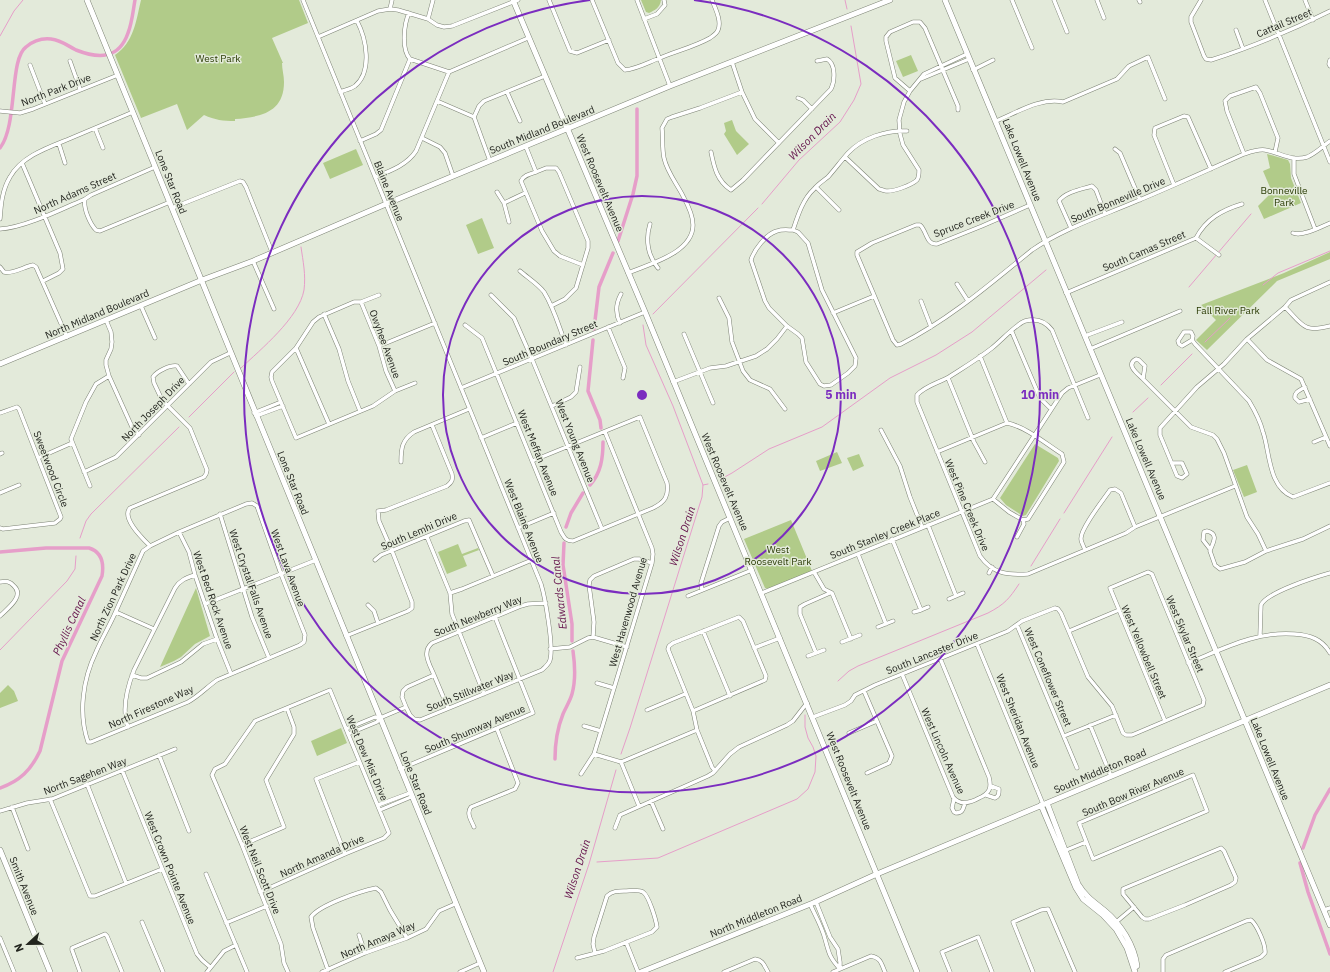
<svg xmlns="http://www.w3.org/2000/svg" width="1330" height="972" viewBox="0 0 1330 972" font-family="'IBM Plex Sans',sans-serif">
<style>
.green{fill:#b1cb89}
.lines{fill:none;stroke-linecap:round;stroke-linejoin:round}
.stream{stroke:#e69ec9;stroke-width:1}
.canal{stroke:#e69ec9;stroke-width:3.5}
.street-casing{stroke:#7d8375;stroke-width:4.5}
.secondary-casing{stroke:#7d8375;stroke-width:6}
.street{stroke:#fff;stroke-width:3.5}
.secondary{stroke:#fff;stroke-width:5}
.ring{fill:none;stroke:#7b2cbf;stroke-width:2}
.labels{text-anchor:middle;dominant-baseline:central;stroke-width:3;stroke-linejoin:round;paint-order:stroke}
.street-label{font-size:10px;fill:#22241e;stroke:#e3eada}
.park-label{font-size:10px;fill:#2a3b04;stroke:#e3eada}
.water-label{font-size:11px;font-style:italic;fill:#63104a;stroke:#e3eada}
.centre{fill:#7b2cbf;stroke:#e3eada;stroke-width:2}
.ring-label{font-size:12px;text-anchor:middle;font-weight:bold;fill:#7b2cbf;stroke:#e3eada;stroke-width:3;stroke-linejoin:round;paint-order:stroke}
</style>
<rect width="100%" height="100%" fill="#e3eada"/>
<path class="green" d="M141,0H299L308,23L272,38L283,63H282C282,69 284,76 284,82C284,113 260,117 235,119V121C223,121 215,120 204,115L187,130L177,104L141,118L115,55C134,42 136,21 141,0Z
M641,0H661C660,8 655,10 649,13L646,12Z
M911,55L918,71L903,77L896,61Z
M732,120L736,131L749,144L737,155L724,134L726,131L724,123Z
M356,149L363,165L330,179L323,163Z
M1267,154L1288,160L1290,164L1291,178L1301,203L1264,219L1258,206L1272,192L1263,171L1270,168Z
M482,218L494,248L478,254L466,225Z
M1330,252V259L1277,281L1207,350L1196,340L1216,320L1201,305L1284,273Z
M1035,444L1058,458L1059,461L1026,515L1023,516L1006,505L1000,498Z
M837,452L842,463L820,471L816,461Z
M859,454L864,466L853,471L847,458Z
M1247,465L1257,492L1244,497L1233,470Z
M791,520L812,571L768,589L765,588L744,539Z
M458,544L462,554L478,548L479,550L463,556L467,566L447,574L438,552Z
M196,588L210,636L195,644L181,657L174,661L160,667Z
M8,685L14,691L18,701L0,708V693Z
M341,728L347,743L317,756L311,741Z"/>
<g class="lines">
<path class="stream" d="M845,0L847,9
M0,36L14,11L23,0
M762,204L799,160L840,122L854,100L861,84L851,26
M1263,285L1278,273L1330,251
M1189,287L1251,214
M653,314L758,208
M1205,342L1230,318
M241,368C261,349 299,318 304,290C306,275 303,261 301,247
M1161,385L1192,354
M1133,412L1148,398
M189,417L234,372
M721,479L732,473L769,449L822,427L890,378L936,355L972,332L1046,270
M703,485L708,484
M1064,513L1112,437
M80,538L86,521L91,514L179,427
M1031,566L1060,519
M0,650L67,581L75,569L76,556
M838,681L849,671L858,666L988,613C1005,604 1009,599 1019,584
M621,754L630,728L702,497L703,485L673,406L646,345L643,325
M597,862L658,858L797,799L808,789L815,772L816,756L813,747L808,738L805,727V715
M553,972L589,864L616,770"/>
<path class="canal" d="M0,148C18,125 9,59 26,47C33,41 42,38 51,39C61,40 68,46 76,50C99,59 119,59 128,33C132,23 133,11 135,0
M618,241L633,194L637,176V109
M594,329L599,287L613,253
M593,340L588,391L600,420L601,428
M590,485C601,473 603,458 603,442
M566,527L571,513L583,493
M564,543L563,565L572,624V641
M0,552L46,548H89C102,552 104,564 102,576L62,661L40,751C31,770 20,781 0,788
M555,759C555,743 557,729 563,714C566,707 570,701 572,694C576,680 575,665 573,651
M1303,848L1315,815L1330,789
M1300,863L1308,892L1330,954"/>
<defs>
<path id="street" d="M303,0L541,584C545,597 554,647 550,660C549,664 546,666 542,670L420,720L414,719L410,715L406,707L380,718L377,722L348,734
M549,0L570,51L577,53L609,40
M592,0L618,63L625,70C637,69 649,62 660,58C676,51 694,47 710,38C713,36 717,33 718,30C722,21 715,8 712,0
M637,0L670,86
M1012,0L1032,48
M1054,0L1067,32
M1097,0L1104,18
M1139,0L1140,2
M1201,0L1191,17V22L1204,56L1206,59L1211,60C1252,47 1292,30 1330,11
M1265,0L1330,162
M1305,0L1313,20
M390,9L392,0
M428,19L433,0
M644,19L657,14L665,5L664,0
M1236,30L1243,49
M318,37L378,11L390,9L398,10L428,19L437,25L444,27L452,26L518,0
M410,59L449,72
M1330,60L1329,64L1330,66
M70,61L80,89
M732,62L742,92L755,119L779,143
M30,65L45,104
M973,70L993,60
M921,79L969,59
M910,91L895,78L886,41V37L890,32L913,22H920L925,28L958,106V110
M340,92C345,90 351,89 355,86C373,71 366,38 357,21
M507,92L520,121
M798,98L803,100L812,109
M437,101L474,117L490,161
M0,111L20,113L33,109L118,75
M474,117L479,106L484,101L545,76
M996,121C1016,113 1041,97 1063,102L1117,79L1129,66L1148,57L1165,99
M95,128L103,148
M422,138L440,147L445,153L453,176
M360,141L376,134L381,130L410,59C401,49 404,24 409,13
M59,144L65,163
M526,147L536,172L546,168H556L559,172L588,241V248L576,288L565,299L551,306
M1115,149L1120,153L1140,200
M711,152C714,167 717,181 731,190L743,180L831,89C835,81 836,64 827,59L817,61
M1244,154L1227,111L1225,101L1230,96L1256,87L1260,93L1278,138L1275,152
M845,157L879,189C880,189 885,191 886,191C893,192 912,185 917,180C919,177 919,174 919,170L903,145L900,134L899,120L904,102L910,91L924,74L967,54
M1294,158V174L1315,229
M22,163L60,253L63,269L59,273L43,281
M536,172C530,174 524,175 521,181L542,231L554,251L560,256L583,265
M375,177C390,171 407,165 416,151L449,72L528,38
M1174,185L1154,135L1155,128L1184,116L1188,117L1211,169
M816,187L839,210
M497,192L504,203L509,222
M85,199C83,208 90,224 96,230L100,231L170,202
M504,203L525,193
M1030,205L982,226L937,244C926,245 927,231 920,225H916L872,243L857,252V255L893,340L897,345L901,344C950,319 990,284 1032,250C1064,228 1102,216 1137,201C1173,186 1208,170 1244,154C1250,152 1258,149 1265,150C1279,152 1292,162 1307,157C1315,154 1323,146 1330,141
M172,208L240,181L243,182L246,187L272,252
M0,219C1,205 2,190 10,177C23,154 53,146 76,136C95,128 114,120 133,112
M650,224C645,240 648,256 658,268
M1071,228L1059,201C1065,192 1082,189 1092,186L1096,190L1105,214
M0,229C24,228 62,209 85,199L91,195L155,167
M793,230L798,232L808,243L822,290L856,358L855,366L848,373L831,385L824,386L820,384L806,362L802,338L798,334L787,326L769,308L765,301L751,260C754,250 766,234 777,231C782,229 788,230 793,230Z
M793,230C798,215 803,199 814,189C818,184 823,181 828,177C835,169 841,161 848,153C862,138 886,130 907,131
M1293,233C1302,237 1321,227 1330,223
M1196,238L1219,255
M253,261L274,309
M0,267L4,272C14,274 23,267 33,265L36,267L67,337
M520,271C528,278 538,284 544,292C554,308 559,327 566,345
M628,273C649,264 693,253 693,225C693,215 688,205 683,196C677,184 667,172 664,158C662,149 663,138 662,128L667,119L672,117L700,108L742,92
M957,284L968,301
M1066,293L1196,238C1206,219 1222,210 1242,204
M379,295L361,302H354L319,317L313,322L296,348L272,372L271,377L272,381L296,438L373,406L395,391L415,383
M491,295L514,318L532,359L602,529
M719,298L729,318L732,342L743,371L750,380L770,389L785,409
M921,301L931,327
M361,302L379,346L386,371L395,391
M141,306L155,338
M1285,307C1303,325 1303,333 1330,326
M833,313L874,296
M324,314L339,349L348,381L360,411
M106,320L111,332L112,342L111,349L106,360V365L109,376L132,427L139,435
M620,323C615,313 616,303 621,294
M465,325L482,338L561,532C564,537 565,541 573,541L653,508C665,502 669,496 667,483L640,417L532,461
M608,327L625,368L623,378
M1012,332L1040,398L1051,409
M684,334L713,403
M1085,336L1122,322
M1247,339L1267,360L1301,379L1330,446
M1192,340L1182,346L1179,344L1178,341L1184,332H1191L1193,336L1192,340L1195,344L1249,401C1255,411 1260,420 1263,432C1270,452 1268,487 1293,497L1330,483
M379,346L435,323
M296,348L329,424
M1090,349L1180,311
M980,356L1007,423
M948,378L974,442L985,462
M1143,379C1138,374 1125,365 1136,359L1139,360L1145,366L1143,379L1191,427L1213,435L1217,439L1224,453L1247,517L1258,534L1266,551
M673,382L710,368L726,366L756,356L767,349L777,339L787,326
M1305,387C1300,390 1294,392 1295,398L1299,402L1310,399
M461,388L645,312
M552,406L571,397L576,392L580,367
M0,413L17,407L19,409L61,517L60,519L55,523L3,529L0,528
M254,413L281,402
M256,416L283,406
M1088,418L1052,330C1045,321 1036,318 1025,321C1016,324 1001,341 992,348C978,359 963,368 949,377C938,383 925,386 917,395V402L980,556C993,574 1007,575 1028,574L1126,533L1135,527L1235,486
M881,430L900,466L910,497L922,527
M481,438L517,423
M1314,442L1326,437
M937,452L1007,423C1026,427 1045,443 1062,454L1064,462L1028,519L1023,520L1009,512L993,499
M0,454L2,453
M38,458L72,443
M401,462C401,448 402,440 414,432L469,409
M1172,463H1182L1187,474L1182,478L1177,476L1160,435V428L1197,387L1224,364L1247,339L1285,307L1291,300L1330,282
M84,472L116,457L211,362L230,353
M90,486L71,439L86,402L96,384L109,376
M0,493L19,485
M252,503L257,506L281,574L305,635L304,642L300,645L217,680C207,687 199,696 188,702L91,742H88C78,713 83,679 96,652C102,638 110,625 116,611C125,591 134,571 143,551L150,546L179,532L246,504Z
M220,514L252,617L269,658
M928,525L956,596L949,599
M518,528L554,513
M179,532L189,552L195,575L217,639L231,674
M427,537L450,593L452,614L484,694
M1017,537L1024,524L1023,520
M892,539L921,610L914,612
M150,546C142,538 121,518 130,508L204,477L206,474L207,470L190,428L162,400L154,383L153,377C157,371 170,365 177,366L189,384
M1210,549L1203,540L1204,532L1207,531C1220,534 1212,544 1210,551L1215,565L1220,569L1245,562L1266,551L1303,539L1330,526
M1085,550C1084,547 1081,542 1081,539C1080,529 1104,499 1110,490L1115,489L1121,493L1135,527
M858,554L886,624
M375,560L381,555L464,521L469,520L493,576
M814,572L824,589L832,593L851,639
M989,573L992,567
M0,582C6,581 10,581 14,586C25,596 7,609 0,616
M702,590L701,583L719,526L722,522L730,518
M450,593L462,589L532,560
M762,593L993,499L1062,393L1068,388L1100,375
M688,596L752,570
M956,596L963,593
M205,604L316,560
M368,605L374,611L378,623
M921,610L928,607
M116,612L154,629
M1017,625L1077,768
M878,627L893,621
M703,631L730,696
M1069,631L1119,610
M1260,635L1261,605C1267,592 1316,577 1330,573
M346,636L408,611L412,608V602L392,551L379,521L378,511L386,510L447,486C452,482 453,480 452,474L432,425
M593,637L594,622L589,585L590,580L594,576L634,559H639L652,563
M842,642L860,635
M977,644L1043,804
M754,648L780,638
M550,649L570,647L588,638L593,637L627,647
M816,653L800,614V607L805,604L830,593
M808,656L824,650
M1188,663C1223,649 1256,631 1294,634C1310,635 1322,639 1330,653
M902,674L953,797C960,806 970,803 979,798C984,796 987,794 989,790C991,786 990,781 989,777L940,658
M132,675L141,678H147L181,662L203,644L217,639
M434,675L448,708
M597,683L614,688
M864,691L892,756L889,763L867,773
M406,707L402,697L403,691L407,687L434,675C430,665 421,652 432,643L521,606L528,604L546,603
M647,710L685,694
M693,711L765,680L766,676L743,621L739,617L673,643L669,646L668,649L693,711L697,730L712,767L715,771
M813,717L845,705L851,701L855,695L875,685L1008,631L1022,621L1055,608L1058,609L1061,613L1088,677L1112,706L1123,733L1126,735H1132L1203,705L1204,700L1152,574L1148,572L1110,588L1165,721
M1090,725L1111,776
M584,726L601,731
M128,727C121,709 127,688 134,670L175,588C180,580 186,578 195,575
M346,729L375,717L380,718
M849,733L877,721
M1064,736L1116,715
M594,754L621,762L697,730
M159,755L189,831
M621,762L639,806
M400,769L533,713L495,617
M122,770L197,954L202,960L210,967
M581,774L594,754L601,731L652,563L653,554L652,548L605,432
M1193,775L1207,811L1093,859L1079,823Z
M87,784L126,883
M986,795L995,798C999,796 999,794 999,789L991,786
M50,799L90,896H95L162,869
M954,799L952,808L954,812L956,813C963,813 963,809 965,803
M651,801L663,829
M378,805L410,793
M12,807L28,849
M380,810L411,797
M0,811L27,803L52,799L175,749
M474,827C471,820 466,813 471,807L515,789L518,783L497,729
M615,828L620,815L708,776L713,773L730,754L739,747L787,725L793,721L807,703
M242,845L284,827L266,780L294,734V727L287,708
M1221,848L1224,851L1236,878L1235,882L1231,885L1185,905L1149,919H1145L1142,917L1123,894V889L1125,888Z
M1064,851L1086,842
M345,854L316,779L359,762
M206,874L247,972
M260,892L345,854L384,838L389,833L330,690L255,721L225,764L215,769L212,775L242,845L281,944L284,963L288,972
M810,904C815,915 822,927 825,939C829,953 829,957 840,969V962L838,949L830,937L816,902
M1324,910L1330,908
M142,922L163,972
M226,923L267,906
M1115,923L1134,907
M359,935L365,953
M0,938L14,972
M626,942L638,972
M577,958L604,951L652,932L657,927C656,920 649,896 643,892C638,889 630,891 624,891C618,891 612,891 607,896L594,937L593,944L595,953
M328,970L313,928L311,917C319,905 361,891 376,888L381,892L390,910L407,938
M80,972L72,950V948L105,934L107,936L122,972
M207,972L224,951L236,945
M322,972L365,953L407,938L426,929L439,911L455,904
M460,972L480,963
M724,972L755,959C763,960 764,965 768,972
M833,972L871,956C881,958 881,963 885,972
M950,972L942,952L978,937L992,972
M1033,972L1013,922L1041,910L1048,909L1075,972
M1163,972V959L1166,955L1246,921L1251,920C1257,925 1266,945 1265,953L1261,957L1225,972"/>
<path id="secondary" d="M87,0L484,972
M513,0L645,312L917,972
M945,0L1330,925
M0,364L202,280L253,261L386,204L670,86L890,0
M1047,803L1078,884C1085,896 1094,902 1104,910C1121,924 1134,945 1137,966L1134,968
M1041,805L1076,888L1083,899L1103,915L1116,929L1127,948L1135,972
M0,850L50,972
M641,972L813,903L877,874L1330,685"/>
</defs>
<use href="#street" class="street-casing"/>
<use href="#secondary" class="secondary-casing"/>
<use href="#street" class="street"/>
<use href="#secondary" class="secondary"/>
</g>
<g class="ring">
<circle cx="642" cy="395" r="199"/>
<path d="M694 0A398 398 0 1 1 590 0"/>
</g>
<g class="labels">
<g class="street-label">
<text transform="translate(1284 23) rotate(-23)">Cattail Street</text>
<text transform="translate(56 90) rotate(-21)">North Park Drive</text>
<text transform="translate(542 130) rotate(-22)">South Midland Boulevard</text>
<text transform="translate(1022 160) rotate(68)">Lake Lowell Avenue</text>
<text transform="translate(171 182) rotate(68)">Lone Star Road</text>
<text transform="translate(600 183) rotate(67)">West Roosevelt Avenue</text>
<text transform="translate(389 191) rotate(68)">Blaine Avenue</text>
<text transform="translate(75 193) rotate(-24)">North Adams Street</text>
<text transform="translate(1118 200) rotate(-23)">South Bonneville Drive</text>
<text transform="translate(974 219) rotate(-21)">Spruce Creek Drive</text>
<text transform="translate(1144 251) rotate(-23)">South Camas Street</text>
<text transform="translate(97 314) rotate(-23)">North Midland Boulevard</text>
<text transform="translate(550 343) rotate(-23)">South Boundary Street</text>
<text transform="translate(385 344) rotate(70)">Owyhee Avenue</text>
<text transform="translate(153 409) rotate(-46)">North Joseph Drive</text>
<text transform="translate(575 441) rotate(68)">West Young Avenue</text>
<text transform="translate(538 453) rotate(68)">West Meffan Avenue</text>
<text transform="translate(1146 459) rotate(67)">Lake Lowell Avenue</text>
<text transform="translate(51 469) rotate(69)">Sweetwood Circle</text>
<text transform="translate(725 482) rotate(67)">West Roosevelt Avenue</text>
<text transform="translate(293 483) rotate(68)">Lone Star Road</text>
<text transform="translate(967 505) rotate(67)">West Pine Creek Drive</text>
<text transform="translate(524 521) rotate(68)">West Blaine Avenue</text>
<text transform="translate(419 531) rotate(-23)">South Lemhi Drive</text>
<text transform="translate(885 534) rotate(-22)">South Stanley Creek Place</text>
<text transform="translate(288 568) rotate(70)">West Lava Avenue</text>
<text transform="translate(251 584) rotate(71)">West Crystal Falls Avenue</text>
<text transform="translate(113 597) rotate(-65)">North Zion Park Drive</text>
<text transform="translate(213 600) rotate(71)">West Bed Rock Avenue</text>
<text transform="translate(628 612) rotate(-74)">West Havenwood Avenue</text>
<text transform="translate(478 616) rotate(-22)">South Newberry Way</text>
<text transform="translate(1185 634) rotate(67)">West Skylar Street</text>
<text transform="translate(1144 652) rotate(67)">West Yellowbell Street</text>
<text transform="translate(932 653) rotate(-22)">South Lancaster Drive</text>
<text transform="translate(1048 677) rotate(67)">West Coneflower Street</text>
<text transform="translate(470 691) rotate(-22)">South Stillwater Way</text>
<text transform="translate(151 707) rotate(-24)">North Firestone Way</text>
<text transform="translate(1018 721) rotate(68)">West Sheridan Avenue</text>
<text transform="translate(475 729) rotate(-23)">South Shumway Avenue</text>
<text transform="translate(943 751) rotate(66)">West Lincoln Avenue</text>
<text transform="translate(367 758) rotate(67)">West Dew Mist Drive</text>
<text transform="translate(1270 759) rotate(68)">Lake Lowell Avenue</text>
<text transform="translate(1100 771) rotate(-23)">South Middleton Road</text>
<text transform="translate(85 776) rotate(-21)">North Sagehen Way</text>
<text transform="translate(849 781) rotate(68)">West Roosevelt Avenue</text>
<text transform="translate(416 783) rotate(68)">Lone Star Road</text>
<text transform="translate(1133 792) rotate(-23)">South Bow River Avenue</text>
<text transform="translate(322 856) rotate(-24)">North Amanda Drive</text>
<text transform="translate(170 868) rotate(68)">West Crown Pointe Avenue</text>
<text transform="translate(260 870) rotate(68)">West Neil Scott Drive</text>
<text transform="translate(24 886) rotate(68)">Smith Avenue</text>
<text transform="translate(756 916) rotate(-22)">North Middleton Road</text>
<text transform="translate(378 940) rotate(-23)">North Amaya Way</text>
</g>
<g class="park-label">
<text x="218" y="58">West Park</text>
<text x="1284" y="190">Bonneville<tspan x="1284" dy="12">Park</tspan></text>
<text x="1228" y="310">Fall River Park</text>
<text x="778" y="549">West<tspan x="778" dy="12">Roosevelt Park</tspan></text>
</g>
<g class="water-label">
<text transform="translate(812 136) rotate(-45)">Wilson Drain</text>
<text transform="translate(682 536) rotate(-72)">Wilson Drain</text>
<text transform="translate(559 593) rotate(-96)">Edwards Canal</text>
<text transform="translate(69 626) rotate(-65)">Phyllis Canal</text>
<text transform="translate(577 869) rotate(-72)">Wilson Drain</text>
</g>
</g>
<circle cx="642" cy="395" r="6" class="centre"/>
<g class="ring-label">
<text x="841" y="399">5 min</text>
<text x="1040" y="399">10 min</text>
</g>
<g transform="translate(28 944) rotate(248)" stroke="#e3eada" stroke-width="3" paint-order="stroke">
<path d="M0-3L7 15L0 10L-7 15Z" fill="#22241e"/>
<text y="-6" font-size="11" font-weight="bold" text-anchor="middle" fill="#22241e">N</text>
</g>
</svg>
